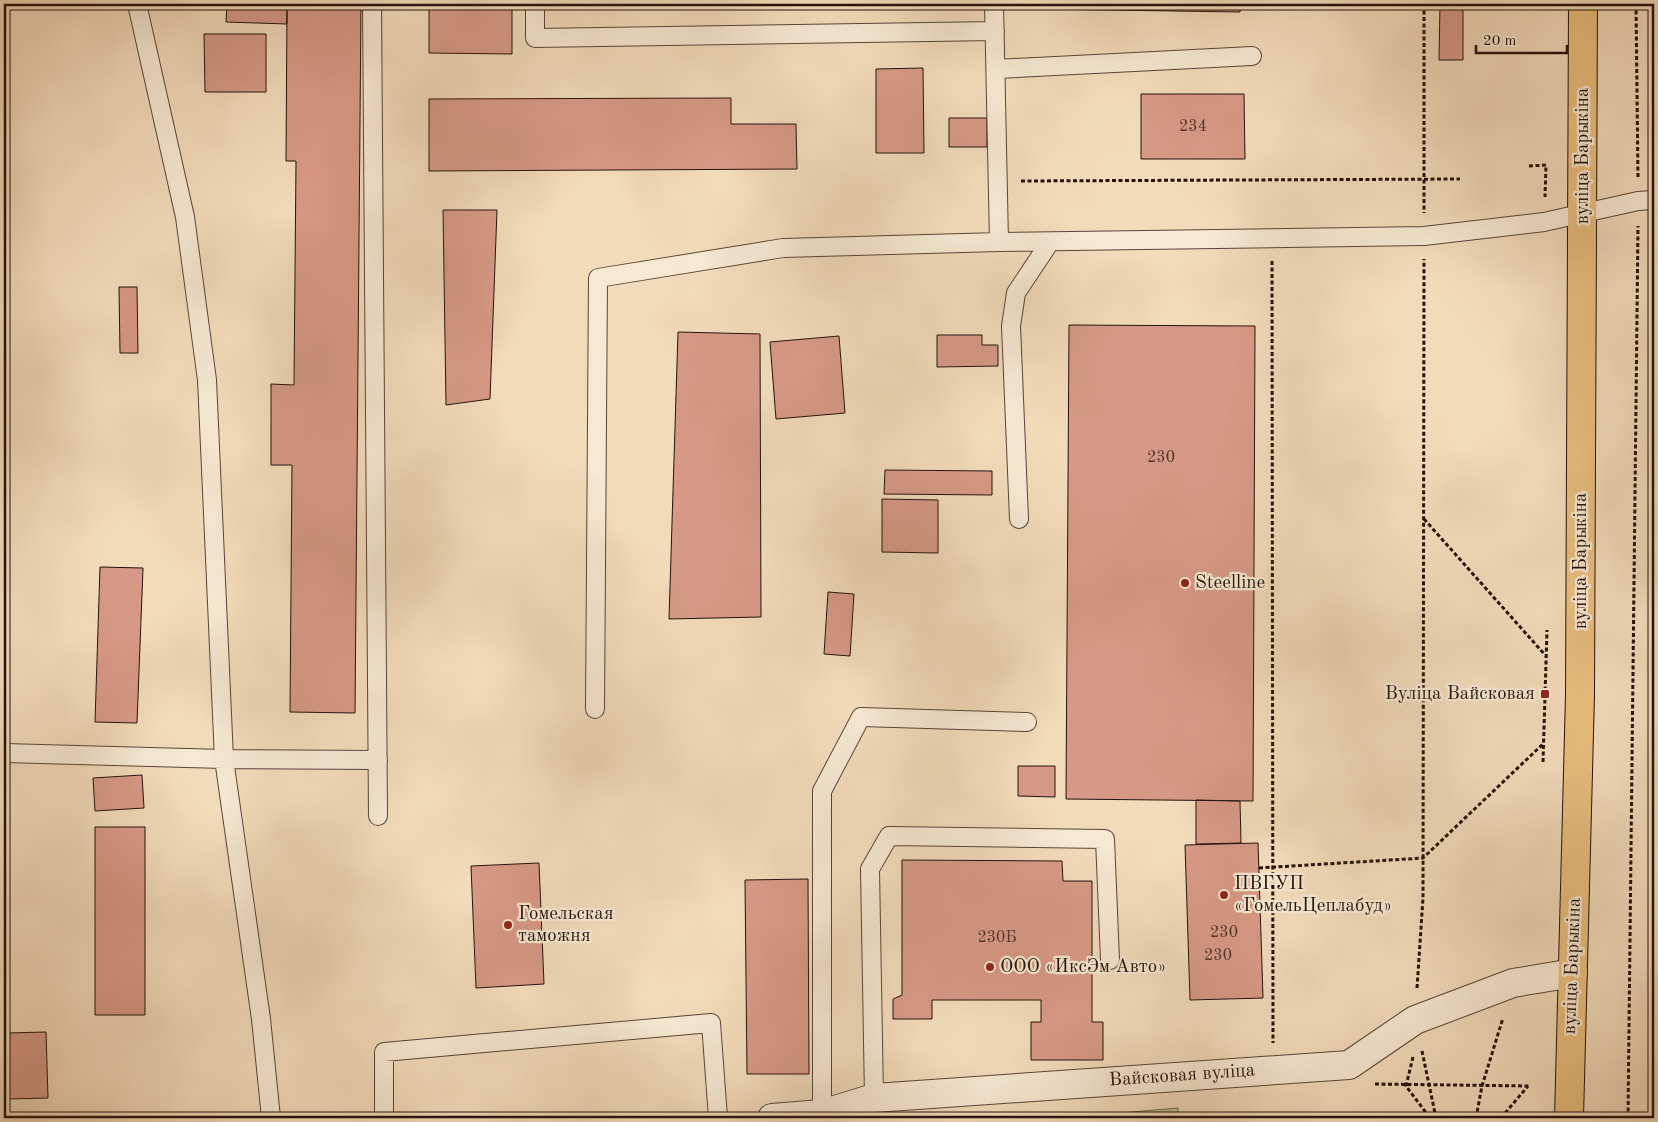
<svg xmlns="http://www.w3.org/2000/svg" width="1658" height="1122" viewBox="0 0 1658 1122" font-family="'Old Standard TT',serif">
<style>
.green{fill:#c2be8b;stroke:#73684a}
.building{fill:#d79987;stroke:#24130a}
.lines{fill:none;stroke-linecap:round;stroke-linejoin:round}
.lane-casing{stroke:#584536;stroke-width:20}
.street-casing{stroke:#584536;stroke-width:30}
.primary-casing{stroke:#24130a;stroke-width:30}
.path{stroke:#24130a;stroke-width:3;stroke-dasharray:4 2.5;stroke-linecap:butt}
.lane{stroke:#f7e8d3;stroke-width:18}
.street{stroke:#f7e8d3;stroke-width:28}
.primary{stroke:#e9be7e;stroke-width:28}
.poi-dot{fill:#8f2418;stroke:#f7e8d3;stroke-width:2}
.labels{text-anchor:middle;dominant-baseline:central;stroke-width:4.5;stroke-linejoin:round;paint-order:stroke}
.number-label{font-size:16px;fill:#513429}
.street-label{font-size:19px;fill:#24130a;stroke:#f7e8d3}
.poi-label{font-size:19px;fill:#24130a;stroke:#f7e8d3;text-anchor:start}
</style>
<rect width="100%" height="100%" fill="#f2dbbb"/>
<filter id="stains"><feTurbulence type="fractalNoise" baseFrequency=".004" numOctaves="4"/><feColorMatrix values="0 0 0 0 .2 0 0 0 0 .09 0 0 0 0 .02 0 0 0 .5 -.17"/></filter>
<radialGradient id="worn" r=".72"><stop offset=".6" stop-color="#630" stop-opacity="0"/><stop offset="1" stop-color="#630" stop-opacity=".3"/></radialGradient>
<path class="green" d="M1178,1108V1118H1061Z"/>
<path class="building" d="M227,4H287V24L226,22Z
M287,4H361L355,713L290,712L292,465H271V384L294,385L296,161H286Z
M429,4H512V54L429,53Z
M1044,4H1240V12L1044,9Z
M1440,4H1463V60H1439Z
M204,34H266V92H205Z
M923,68L924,153H876V69Z
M1141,94H1244L1245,159H1141Z
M731,98V124H796L797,169L429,171V99Z
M949,118H987V147H949Z
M443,210H497L490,399L446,405Z
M119,287H137L138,353H120Z
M1069,325L1255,326L1253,801L1066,799Z
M678,332L760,334L761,617L669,619Z
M937,335H982V345H998V366L937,367Z
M839,336L845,413L776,419L770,342Z
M885,470L992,471V495L884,494Z
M882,499L938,500V553L882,552Z
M100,567L143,568L137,723L95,722Z
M828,592L854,594L850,656L824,654Z
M1018,766H1055V797L1018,796Z
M142,775L144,808L95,811L93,778Z
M1196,800L1240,801L1241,843L1196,844Z
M95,827H145V1015H95Z
M1258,843L1263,998L1190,1000L1185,845Z
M902,860L1062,861L1063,881H1092V1022H1103V1060H1031V1022H1041V1000H932V1019H893V999L902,995Z
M539,863L544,984L476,988L471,866Z
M808,879L809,1074H747L745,880Z
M46,1032L48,1098L9,1099L7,1033Z"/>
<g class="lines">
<defs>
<path id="lane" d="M137,4L185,217L207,380L224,759L261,1019L271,1118
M372,4L378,816
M535,4V38L995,31
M994,4L999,242
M996,69L1252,56
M1019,519L1011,326L1016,293L1050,242
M595,709L598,278L783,248L999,242L1424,236L1544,222L1638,201L1654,200
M4,753L224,759L378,760
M874,1098L870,869L889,836L1105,839L1110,960
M822,1114V791L861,717L1027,722
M384,1118V1052L711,1023L718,1118"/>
<path id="street" d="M772,1118L822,1114L874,1098L1349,1065L1415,1020L1513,983L1573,973"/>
<path id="primary" d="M1569,1118L1580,695L1583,4"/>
</defs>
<use href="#lane" class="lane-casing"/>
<use href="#street" class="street-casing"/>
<use href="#primary" class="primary-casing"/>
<path class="path" d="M1424,4V213
M1636,4L1638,178
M1529,166L1546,165L1545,197
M1021,181L1460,179
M1272,261L1273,1043
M1424,519L1546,656
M1543,762L1547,630
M1259,868L1423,858L1544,743
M1417,988L1423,898L1424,259
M1422,1051L1436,1118
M1413,1057L1406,1086L1430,1118
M1375,1084L1529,1086
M1476,1118L1482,1086L1503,1018
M1501,1118L1528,1086
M1628,1118L1638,226"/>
<use href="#lane" class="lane"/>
<use href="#street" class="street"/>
<use href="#primary" class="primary"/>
</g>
<g class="poi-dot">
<circle cx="1185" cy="583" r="5"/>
<rect x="1540" y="689" width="10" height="10" rx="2.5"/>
<circle cx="1224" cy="895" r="5"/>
<circle cx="508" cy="925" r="5"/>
<circle cx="990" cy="967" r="5"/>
</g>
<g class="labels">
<g class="number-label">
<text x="1193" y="127">234</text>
<text x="1161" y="458">230</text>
<text x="1224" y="933">230</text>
<text x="997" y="938">230Б</text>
<text x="1218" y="956">230</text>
</g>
<g class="street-label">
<text transform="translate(1583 156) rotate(-90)">вуліца Барыкіна</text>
<text transform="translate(1581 561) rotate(-90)">вуліца Барыкіна</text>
<text transform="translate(1573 966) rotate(-88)">вуліца Барыкіна</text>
<text transform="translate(1182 1076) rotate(-4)">Вайсковая вуліца</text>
</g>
<g class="poi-label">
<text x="1195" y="583">Steelline</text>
<text x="1535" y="694" text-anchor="end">Вуліца Вайсковая</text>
<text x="1234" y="884">ПВГУП<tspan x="1234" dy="22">«ГомельЦеплабуд»</tspan></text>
<text x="518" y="914">Гомельская<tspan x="518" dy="22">таможня</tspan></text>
<text x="1000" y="967">ООО «ИксЭм Авто»</text>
</g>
</g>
<rect width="1658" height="1122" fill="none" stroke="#f2dbbb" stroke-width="20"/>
<rect x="5" y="5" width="1648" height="1112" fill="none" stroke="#24130a" stroke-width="2.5"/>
<rect x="10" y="10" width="1638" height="1102" fill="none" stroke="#24130a"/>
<path d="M1476 45v8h91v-8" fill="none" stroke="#24130a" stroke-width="2.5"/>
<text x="1483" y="45" font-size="15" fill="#24130a" stroke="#f7e8d3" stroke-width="4" paint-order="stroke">20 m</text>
<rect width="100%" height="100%" filter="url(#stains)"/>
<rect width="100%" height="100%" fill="url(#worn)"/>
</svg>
